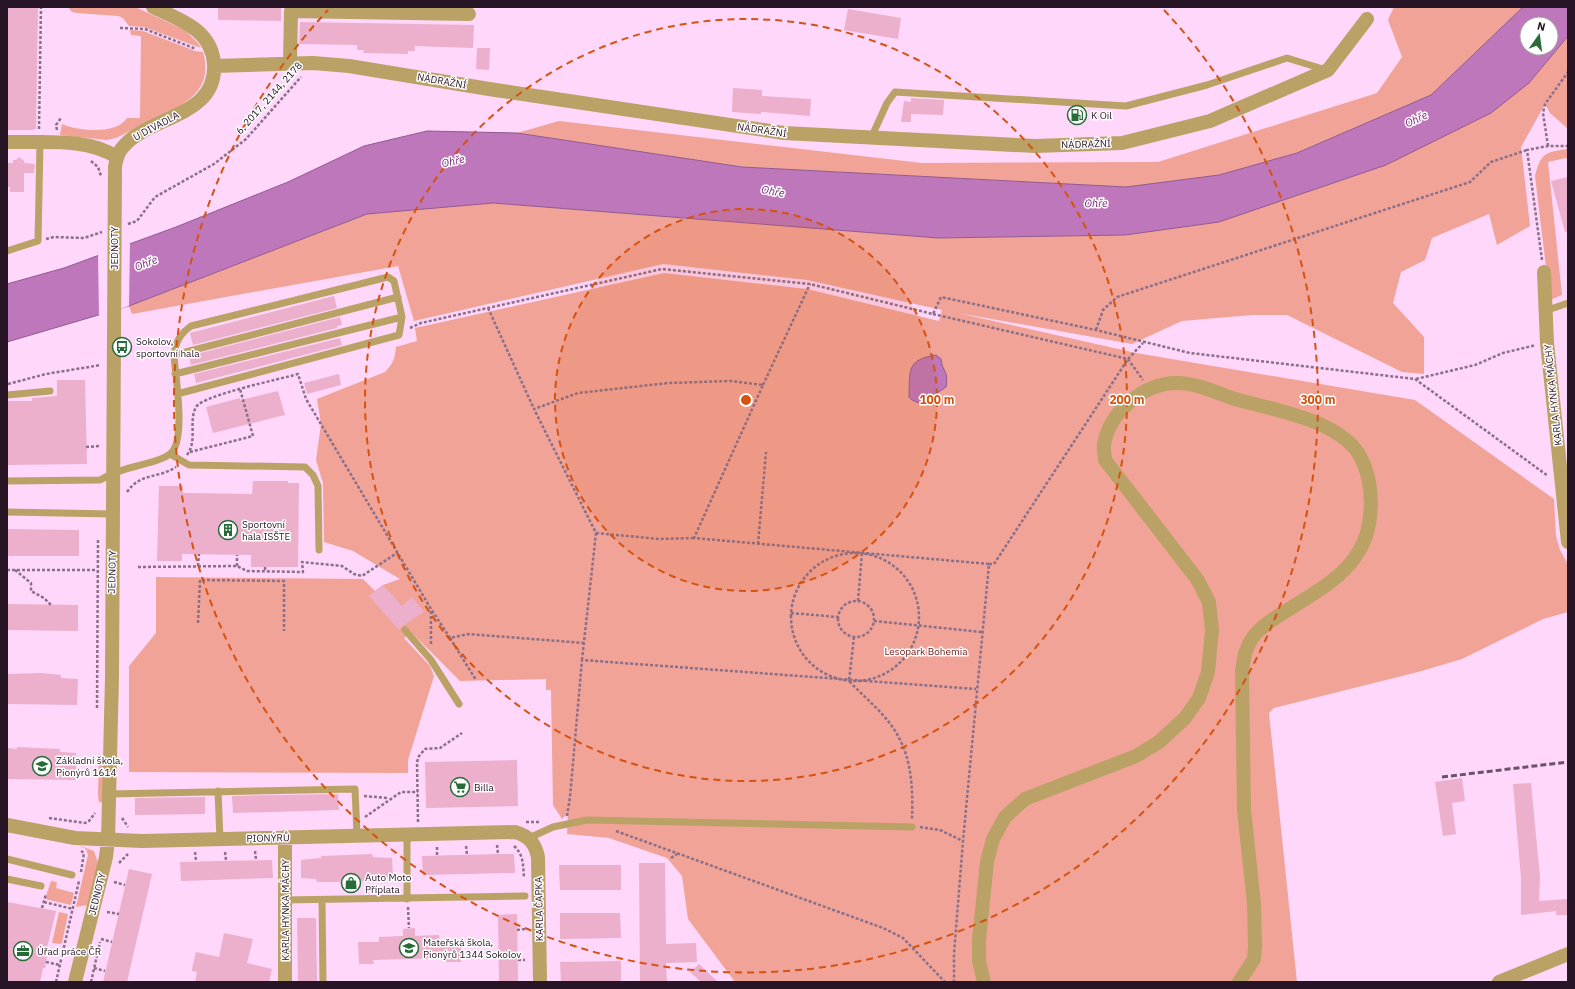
<svg xmlns="http://www.w3.org/2000/svg" width="1575" height="989" viewBox="0 0 1575 989" font-family="'IBM Plex Sans',sans-serif">
<style>
.green{fill:#f1a397}
.water{fill:#be77ba;stroke:#915a8e;fill-rule:evenodd}
.pier{fill:#fed7fb}
.building{fill:#ecafcc}
.lines{fill:none;stroke-linecap:round;stroke-linejoin:round}
.path{stroke:#8a6f88;stroke-width:2.5;stroke-dasharray:3 2;stroke-linecap:butt}
.lane{stroke:#baa266;stroke-width:7}
.street{stroke:#baa266;stroke-width:14}
.rail{stroke:#6a5269;stroke-width:3;stroke-dasharray:6 3;stroke-linecap:butt}
.ring{fill:none;stroke:#d5520f;stroke-width:2;stroke-dasharray:7 5}
.labels{text-anchor:middle;dominant-baseline:central;stroke-width:3;stroke-linejoin:round;paint-order:stroke}
.street-label{font-size:10px;fill:#271526;stroke:#fff}
.poi-label{font-size:10px;fill:#271526;stroke:#fff;text-anchor:start}
.park-label{font-size:10px;fill:#6f1611;stroke:#fff}
.water-label{font-size:11px;font-style:italic;fill:#731e72;stroke:#fff}
.centre{fill:#d5520f;stroke:#fff;stroke-width:2}
.ring-label{font-size:12px;text-anchor:middle;font-weight:bold;fill:#d5520f;stroke:#fff;stroke-width:3;stroke-linejoin:round;paint-order:stroke}
</style>
<rect width="100%" height="100%" fill="#fed7fb"/>
<path class="green" d="M68,7H135L185,30L198,43L201,48L144,27L129,26L123,18L118,16L77,13L72,12Z
M1394,7H1523L1431,95L1297,153L1219,175L1126,187L742,167L517,133L559,121L922,163L1158,162L1377,93L1402,57L1388,20Z
M130,30L143,31L195,51L203,52C215,94 180,106 149,121C138,126 127,133 116,138L107,140L60,135L62,124C77,131 117,135 127,118H140L141,36L131,35Z
M1568,36V129L1550,113L1545,104L1521,147L1530,226L1497,245L1489,214L1432,238L1425,260L1401,272L1393,303L1424,337V374L1402,372L1287,315H1252L1182,321L1132,344L958,313L1136,353L1415,400L1554,499L1556,536L1560,550L1568,564V612L1543,619L1462,659L1418,672L1274,708L1269,713L1297,982H735L688,919L682,876L667,858L609,838L567,834L568,813L562,819L553,805L551,690H546V679L460,681L411,632L404,638L430,666L434,676L408,760V773L129,772V666L156,633V577L363,579L375,591L383,585L400,579L353,551L324,542L323,483L316,460L321,424L317,399L385,372C393,364 395,358 396,347L417,341L415,328L664,273L807,289L939,321L942,310L807,280L663,264L414,321L398,266L132,314L129,306L367,214L491,203L938,238L1125,235L1529,83Z
M1568,149V159L1566,158L1548,162L1562,295L1550,300L1535,176C1541,153 1545,152 1568,149Z
M99,754L105,757L104,803L99,802L98,796Z
M78,845L94,851L98,863L87,905L76,907L88,855L86,849Z
M51,881L57,882L56,888L74,893L71,905L45,899Z
M59,912L68,914L62,943L60,944L52,943Z"/>
<path class="water" d="M1523,7H1568V36L1529,83L1491,113L1386,165L1219,222L1125,235L938,238L493,203L367,214L129,306L7,342V284L64,268L176,227L288,182L364,146L427,131L517,133L742,167L1126,187L1219,175L1297,153L1431,95ZM1527,24H1551V48H1527Z
M936,355L941,359C942,372 949,370 946,387L921,404L912,400L909,397C910,370 906,360 936,355Z"/>
<path class="pier" d="M130,243L129,306L99,317L98,254Z"/>
<path class="building" d="M7,7H38L36,129L32,130H7Z
M218,7H281V21L218,20Z
M848,9L901,18L898,39L844,30Z
M300,22L474,25L473,48L415,46V51H408V54L363,53L364,50H357V45L299,44Z
M477,48H490L489,70L476,69Z
M733,88L762,90V96L811,99L810,116L761,112V114L732,112Z
M911,98L944,100L943,115L911,114V122H901L904,101L911,102Z
M19,157L24,161V163L35,164L34,173H24V192H10V187H7V163H13V160H16Z
M1568,177V231L1565,232L1551,181Z
M334,296L337,308L193,345L190,333Z
M340,317L342,325L337,326V328L191,365L189,356Z
M340,338L342,345L196,383L194,374Z
M339,374L341,385L307,394L304,383Z
M57,380H85L87,464L7,465V401H32V398L57,396Z
M278,391L285,415L213,433L206,407L240,398V400Z
M253,481H288V483H299L298,567H251V555L182,554V561H157L159,486H183V493L252,494Z
M7,529L79,530V556H7Z
M383,585L402,606L412,597L424,612L402,626L399,630L369,596Z
M7,604L78,605V631L7,630Z
M42,673L61,675V678L78,679L77,705L7,704V674Z
M17,747L60,749V752L76,753V780L7,779V748L17,749Z
M517,760L518,806L426,808L425,762Z
M1462,778L1465,801L1452,803L1456,834L1443,836L1435,782Z
M1531,783L1540,877L1539,901L1568,899V915H1556V911L1521,915V878L1513,784Z
M338,794L339,810L233,813L232,796Z
M205,797V814L135,815V798Z
M372,854L373,857L392,858L393,877H378V881L332,882H317L316,879L301,878V860L321,858V856Z
M498,854H514L515,873L423,875L422,856Z
M272,860L273,878L181,881L180,862Z
M639,863H665L666,944L696,943L697,962L666,963L667,982H640Z
M559,865H621V890H560Z
M129,869L152,874L127,982H103Z
M7,902L56,911L45,956H47L45,968H43L40,982H7Z
M560,913H620L621,938L560,939Z
M517,914L518,982H499L498,915Z
M297,918H316L317,982H298Z
M415,928V936L439,935L440,940H461V962H446V958L373,960L374,964H359L358,942H379V937L403,936V929Z
M224,933L253,939L247,963L272,969L269,982H195L197,972L192,971V969L196,952L219,957Z
M621,961V982H561L560,962Z
M699,964L718,982H701L690,972Z"/>
<g class="lines">
<path class="path" d="M120,28L145,29L196,49
M39,129L41,7
M57,130L56,125L61,118
M1548,146L1543,113L1545,104L1568,72
M91,161L98,167L101,176
M128,224L137,221L155,197L214,164L246,139L301,77
M46,239L54,237L84,238L102,232
M1542,260L1527,150L1548,146H1568
M488,308L534,409
M933,314L1128,359L1143,380
M410,328L421,323L662,269L810,284L933,314L941,297L1096,330L1190,353L1415,379L1548,476
M1096,330L1103,310L1117,297L1470,182L1491,162L1527,150
M1416,379L1475,365L1503,353L1536,345
M8,384L46,374L101,365
M763,385L810,284
M86,447L100,446
M190,452L253,436L240,389
M187,455C198,440 188,422 196,407C203,395 281,379 298,374L306,399L431,609L450,638L468,634L584,643
M127,492C141,472 158,479 176,467
M596,533L659,539L694,538
M758,544L766,452
M791 617a64 64 0 1 1 128 0a64 64 0 1 1-128 0Z
M989,564H994L1128,359L1143,343
M198,566L199,554
M237,566V555
M138,567L237,566L247,571L303,572L302,562L342,566L354,574L362,576L397,553
M265,567V571
M7,570H97
M15,570L31,583V591L44,598L51,605
M858,601L862,553
M838 619a18 18 0 1 1 36 0a18 18 0 1 1-36 0Z
M431,611V646
M791,613L838,617
M874,621L982,632
M198,623L200,580L284,581V631
M854,637L849,681C865,698 887,715 898,736C912,760 913,792 912,819
M450,638L476,680
M582,660L596,533L534,409L578,393L668,383L731,381L763,385L694,538L989,564L963,841L954,954V982
M97,708L98,539
M364,796L388,798
M567,816L570,797L582,660L976,689
M365,817L401,792H418
M49,818L85,823L89,821L95,813
M122,818L128,827
M418,822L417,762L419,756L425,749L440,748L462,733
M526,822H541
M920,827L940,830L963,841
M616,831L883,928L903,938L945,982
M497,845L498,854
M466,846L467,855
M514,846C524,855 523,866 524,878
M437,847V856
M255,851L256,859
M195,852L196,861
M225,852L226,860
M671,858L677,854
M119,863L128,854
M81,872L84,853L81,851
M114,882L125,885
M44,902L73,909
M408,907L409,928
M42,908L46,894
M107,912L119,914
M517,930L525,929
M101,939L112,942
M518,960H525
M46,962L60,965
M94,968L105,971
M56,982L79,881
M91,982L100,942"/>
<path class="lane" d="M872,136L887,103L895,92L1126,106L1207,85L1287,58L1326,70
M7,251L38,241L40,143
M1545,311L1568,303
M174,355L398,297
M175,374L402,317
M7,395L50,391
M170,454L189,465L305,467L313,475L318,486L319,550
M7,481L100,480C112,473 124,469 137,466C147,463 161,461 170,454C187,441 175,375 174,355C176,341 180,334 191,326L388,277L394,281L402,317L399,335L177,394
M7,512L113,514
M405,630L431,660L459,704
M218,791L220,839
M109,794L355,789L357,835
M529,838L553,827L587,820L912,827
M7,859L72,875
M7,879L41,886
M407,899V835
M284,900L525,896
M322,901L323,982"/>
<path class="street" d="M290,64L291,11L469,14
M214,66L313,63L349,66L489,89L784,133L1035,146L1122,143L1210,121L1328,70L1367,19
M7,142C44,143 85,137 117,157
M1544,272L1547,343L1568,542
M7,825L75,838L142,841L515,832C529,836 535,843 538,857L540,982
M285,837V982
M75,982L106,857L108,840L112,677L115,167C116,160 118,152 123,147C149,115 218,118 214,63C211,29 180,20 153,7
M984,982L979,961V940L987,862L993,839L1005,817L1025,799L1136,756L1159,742L1185,718L1199,698L1208,672L1212,630L1209,602L1197,579L1105,460C1105,455 1103,449 1104,445C1109,412 1144,383 1177,383C1196,383 1217,393 1235,399C1273,410 1344,420 1362,460C1370,477 1372,498 1370,516C1366,566 1324,587 1286,611C1275,618 1261,626 1253,637C1245,648 1244,658 1242,671L1244,810L1254,904L1255,946L1254,959L1239,982
M1499,982L1568,954"/>
<path class="rail" d="M1442,777L1568,762"/>
</g>
<circle cx="746" cy="400" r="191" fill="#d5520f" fill-opacity=".12"/>
<g class="ring">
<circle cx="746" cy="400" r="191"/>
<circle cx="746" cy="400" r="381"/>
<path d="M1164 10A572 572 0 1 1 328 10"/>
</g>
<defs>
<symbol id="fuel-ring" viewBox="-11 -11 22 22"><circle r="9.5" fill="#fff" stroke="#276c38" stroke-width="1.5"/><path d="M-5.5-6h7V0h2V4h1.3V-2.5L3-4.5l.8-.8L6-3V5H2.5V1h-1V6h-7ZM-4.2-4.7v3.2H.2V-4.7Z" fill="#276c38"/></symbol>
<symbol id="bus-ring" viewBox="-11 -11 22 22"><circle r="9.5" fill="#fff" stroke="#276c38" stroke-width="1.5"/><path d="M-5-6H5V4H4V6H2V4H-2V6H-4V4H-5ZM-3.5-4V0h7V-4ZM-3.5 1.2v1.5H-2V1.2ZM2 1.2v1.5H3.5V1.2Z" fill="#276c38"/></symbol>
<symbol id="building-ring" viewBox="-11 -11 22 22"><circle r="9.5" fill="#fff" stroke="#276c38" stroke-width="1.5"/><path d="M-4-6H4V6H1V3H-1V6H-4ZM-2.5-4.3h1.7v1.8h-1.7ZM.8-4.3h1.7v1.8H.8ZM-2.5-1h1.7V.8h-1.7ZM.8-1h1.7V.8H.8Z" fill="#276c38"/></symbol>
<symbol id="school-ring" viewBox="-11 -11 22 22"><circle r="9.5" fill="#fff" stroke="#276c38" stroke-width="1.5"/><path d="M0-5L7-2L0 1L-7-2ZM-4 1L0 2.5L4 1V4Q0 6-4 4Z" fill="#276c38"/></symbol>
<symbol id="supermarket-ring" viewBox="-11 -11 22 22"><circle r="9.5" fill="#fff" stroke="#276c38" stroke-width="1.5"/><path d="M-6-5.5h2.5l.6 2H6L4.5 2H-2.5L-4.4-4H-6ZM-1.5 3.2a1.3 1.3 0 1 0 .1 0ZM3 3.2a1.3 1.3 0 1 0 .1 0Z" fill="#276c38"/></symbol>
<symbol id="shop-ring" viewBox="-11 -11 22 22"><circle r="9.5" fill="#fff" stroke="#276c38" stroke-width="1.5"/><path d="M-5-2.5h2.3a2.7 3.5 0 0 1 5.4 0H5L5.5 6h-11ZM-1.5-2.5h3a1.5 2.3 0 0 0-3 0Z" fill="#276c38"/></symbol>
<symbol id="office-ring" viewBox="-11 -11 22 22"><circle r="9.5" fill="#fff" stroke="#276c38" stroke-width="1.5"/><path d="M-6-3h4V-5.5h4V-3h4V5H-6ZM-1-4.5V-3h2v-1.5ZM-6 0V1H6V0Z" fill="#276c38"/></symbol>
</defs>
<g fill-rule="evenodd">
<use href="#fuel-ring" x="1066" y="104" width="22" height="22"/>
<use href="#bus-ring" x="111" y="336" width="22" height="22"/>
<use href="#building-ring" x="217" y="519" width="22" height="22"/>
<use href="#school-ring" x="31" y="755" width="22" height="22"/>
<use href="#supermarket-ring" x="449" y="776" width="22" height="22"/>
<use href="#shop-ring" x="340" y="872" width="22" height="22"/>
<use href="#school-ring" x="398" y="937" width="22" height="22"/>
<use href="#office-ring" x="12" y="940" width="22" height="22"/>
</g>
<g class="labels">
<g class="street-label">
<text transform="translate(442 81) rotate(10)">NÁDRAŽNÍ</text>
<text transform="translate(269 98) rotate(-48)">6, 2017, 2144, 2178</text>
<text transform="translate(156 126) rotate(-28)">U DIVADLA</text>
<text transform="translate(762 130) rotate(8)">NÁDRAŽNÍ</text>
<text transform="translate(1086 144) rotate(-2)">NÁDRAŽNÍ</text>
<text transform="translate(114 248) rotate(-90)">JEDNOTY</text>
<text transform="translate(1553 395) rotate(-96)">KARLA HYNKA MÁCHY</text>
<text transform="translate(112 572) rotate(-89)">JEDNOTY</text>
<text transform="translate(268 838) rotate(-1)">PIONÝRŮ</text>
<text transform="translate(97 894) rotate(-76)">JEDNOTY</text>
<text transform="translate(539 909) rotate(-91)">KARLA ČAPKA</text>
<text transform="translate(285 910) rotate(-90)">KARLA HYNKA MÁCHY</text>
</g>
<g class="poi-label">
<text x="1091" y="115">K Oil</text>
<text x="136" y="341">Sokolov,<tspan x="136" dy="12">sportovní hala</tspan></text>
<text x="242" y="524">Sportovní<tspan x="242" dy="12">hala ISŠTE</tspan></text>
<text x="56" y="760">Základní škola,<tspan x="56" dy="12">Pionýrů 1614</tspan></text>
<text x="474" y="787">Billa</text>
<text x="365" y="877">Auto Moto<tspan x="365" dy="12">Příplata</tspan></text>
<text x="423" y="942">Mateřská škola,<tspan x="423" dy="12">Pionýrů 1344 Sokolov</tspan></text>
<text x="37" y="951">Úřad práce ČR</text>
</g>
<g class="park-label">
<text x="926" y="651">Lesopark Bohemia</text>
</g>
<g class="water-label">
<text transform="translate(1416 119) rotate(-25)">Ohře</text>
<text transform="translate(453 161) rotate(-13)">Ohře</text>
<text transform="translate(773 191) rotate(11)">Ohře</text>
<text transform="translate(1096 203) rotate(-1)">Ohře</text>
<text transform="translate(146 263) rotate(-21)">Ohře</text>
</g>
</g>
<circle cx="746" cy="400" r="6" class="centre"/>
<g class="ring-label">
<text x="937" y="404">100 m</text>
<text x="1127" y="404">200 m</text>
<text x="1318" y="404">300 m</text>
</g>
<rect width="1575" height="989" fill="none" stroke="#271526" stroke-width="16"/>
<g transform="translate(1539 36) rotate(14)"><circle r="19" fill="#ffffff" stroke="#a9a1a8"/>
<path d="M0-3L7 15L0 10L-7 15Z" fill="#276c38"/>
<text y="-6" font-size="11" font-weight="bold" text-anchor="middle" fill="#271526">N</text>
</g>
</svg>
